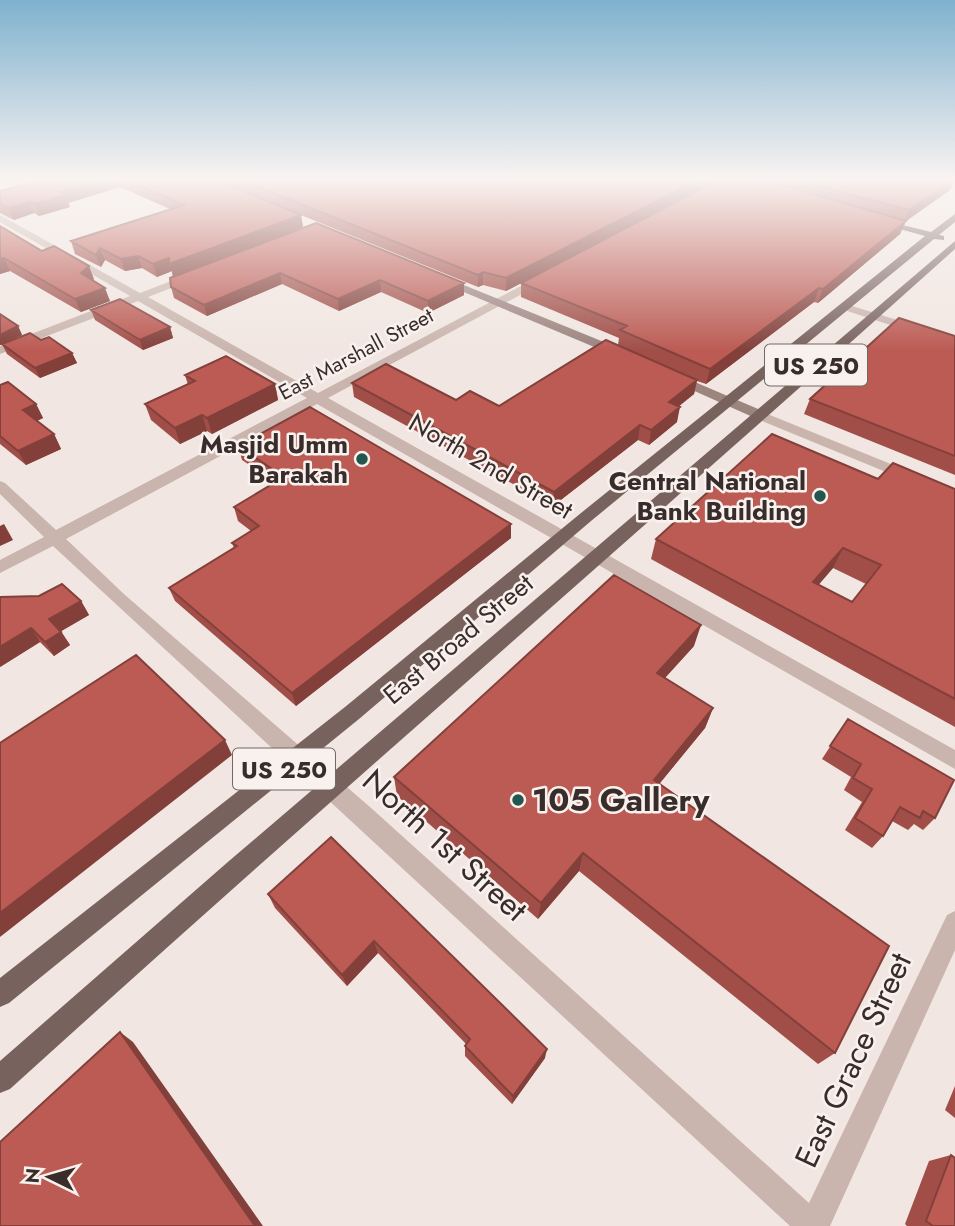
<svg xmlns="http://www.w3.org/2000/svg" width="955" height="1226" viewBox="0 0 955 1226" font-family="Jost,sans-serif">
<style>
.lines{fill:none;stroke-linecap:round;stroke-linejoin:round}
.tertiary{fill:#c9b5ad;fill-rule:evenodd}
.secondary{fill:#9c847f;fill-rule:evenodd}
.primary{fill:#78625e;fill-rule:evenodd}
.wall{fill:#a14e48;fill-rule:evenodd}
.shaded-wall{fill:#83403b}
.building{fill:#bb5b54;stroke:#83403b;stroke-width:2;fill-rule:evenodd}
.poi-dot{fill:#245650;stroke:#f9f1ed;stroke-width:2.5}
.labels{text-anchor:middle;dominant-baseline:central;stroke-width:5;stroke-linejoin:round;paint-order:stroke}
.far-street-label{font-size:21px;fill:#382d2b;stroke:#f9f1ed}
.shield{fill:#f9f1ed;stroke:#726865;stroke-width:2}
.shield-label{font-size:24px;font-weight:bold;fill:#382d2b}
.poi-label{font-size:26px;font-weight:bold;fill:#382d2b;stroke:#f9f1ed;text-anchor:end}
.street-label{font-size:26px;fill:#382d2b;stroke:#f9f1ed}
.near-poi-label{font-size:32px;font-weight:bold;fill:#382d2b;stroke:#f9f1ed;text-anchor:start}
.near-street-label{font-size:32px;fill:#382d2b;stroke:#f9f1ed}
</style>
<rect width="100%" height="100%" fill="#f1e6e1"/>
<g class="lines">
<path class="tertiary" d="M0,215L140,293L189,274H197V278L148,297L318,393L538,277H546V281L328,398L955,750V769L317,404L66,539L125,595L370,807L809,1203L947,915L955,911V950L830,1226H790L53,546L0,573V560L44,537L0,494V481L5,483L56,530L307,398L138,301L0,354V346L130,296L0,222Z
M841,305H849L955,338V346L841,309Z
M760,411L913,473L915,476L913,479H903L755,418V412Z"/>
<path class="secondary" d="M444,277L626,351L628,354L618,357L440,282V278Z
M676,374L765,412L767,415L765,418H755L672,381L670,378Z"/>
<path class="primary" d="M955,214V222L939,235L944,236V240L934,239L591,521L359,719L9,1003L0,1007V978L345,707L581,513L925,236L878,223V219L931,232Z
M955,241V249C641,531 322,806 10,1089L0,1093V1061L229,861Z"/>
</g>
<path class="wall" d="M41,179H719L506,291L483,285L478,287L286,209L301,215L303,227L173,277L172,271L157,277L142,268L125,271L105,260L101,267L75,254L71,241L170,209L120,187L68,203L70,207L39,216L34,213L14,220L0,213V191Z
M720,179H955L950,190L906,221L900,234L818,303L814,302L706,384L697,381L694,394L678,406L677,422L649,445L638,440L553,506L354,397L352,383L499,406L618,345L619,338L521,297V283Z
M316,223L464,283V295L428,313L381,292L339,311L282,284L207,316L174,298L171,287Z
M0,226L42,251L94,279L92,280L110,301L81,312L10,271L0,274Z
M91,310L170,327L173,338L143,350L95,320Z
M0,314L18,326L22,335L8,341L30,333L41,340L49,337L72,353L77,363L40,378L7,354L2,344L0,345Z
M955,336V475L804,414L810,399Z
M185,375L275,384L278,400L212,434L207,431L180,444L151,420L145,404L188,385Z
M0,385L36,404L43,418L37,421L54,434L61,449L26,465L0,444Z
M238,446L511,538L296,706L175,601L169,588L234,548L232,543L251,531L238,521L234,507L275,482L242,460Z
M878,479L955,489V727L651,559L656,539ZM833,568L866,584L852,602L818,585Z
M39,596L81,601L89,615L61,631L70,645L54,656L40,642L0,667Z
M694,646L665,678L713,708L705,728L659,784L835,1053L818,1064L579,871L538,919L397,796L394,777Z
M848,719L935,818L923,830L914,824L908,830L892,821L883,836L872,848L845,830L862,802L844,790L851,777L822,759Z
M331,837L545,1058L512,1104L465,1056V1046L466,1044L378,953L347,986L275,908L268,894Z
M955,1086V1118L945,1110Z
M951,1155L955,1226H907L905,1224L929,1161Z"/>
<path class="shaded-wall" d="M104,179H117L120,187L68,203L70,207L39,216L35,204L60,192Z
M700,179H719L506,291V278Z
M955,179L950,190L906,221L900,234L818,303L823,289L904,222L909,210Z
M29,202L34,213L14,220L9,208Z
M301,215L303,227L173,277L172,271L157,277L153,264Z
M100,248L105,260L101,267L96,255Z
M138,256L142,268L125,271L121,259Z
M4,258L10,271L0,274V259Z
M89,266L94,279L86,286L81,273Z
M483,272V285L478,287V275Z
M280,273L282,284L207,316L204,305Z
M380,280L381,292L339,311L338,299Z
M464,283V295L428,313V301Z
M105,288L110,301L81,312L75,299Z
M819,288L814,302L706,384L710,369Z
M18,326L22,335L0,345V335Z
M170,327L173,338L143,350L140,340Z
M72,353L77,363L40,378L35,368Z
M697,380L694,394L666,417L669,402Z
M275,384L278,400L212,434L207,418Z
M36,404L43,418L30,424L23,410Z
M680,407L677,422L649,445L651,430Z
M202,415L207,431L180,444L175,428Z
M640,425L638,440L553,506L554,492Z
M54,434L61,449L26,465L18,451Z
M4,524L13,540L0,546V526Z
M511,524V538L296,706L292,693Z
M843,548L833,568L804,602L813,582Z
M81,601L89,615L58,633L49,619Z
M701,625L694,646L651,693L657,673Z
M31,628L40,642L0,667V647Z
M61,632L70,645L54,656L45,642Z
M713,708L705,728L647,799L654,780Z
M225,740L232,755L0,937V913Z
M583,853L579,871L538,919L541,903Z
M374,941L378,953L347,986L342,975Z
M120,1032L133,1042L263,1226H255Z
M547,1049L545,1058L512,1104L513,1096Z"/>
<path class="building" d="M41,179H104L60,192L65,195L35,204L29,202L9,208L0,204V191Z
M124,179H214L301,215L169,264V258L153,264L138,256L121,259L100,248L96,255L71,241L184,205Z
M238,179H700L506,278L483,272L478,275Z
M720,179H761L906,221L823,289L819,288L710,369L620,330L627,326L521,283Z
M792,179H955L909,210Z
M316,223L464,283L428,301L380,280L338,299L280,273L204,305L171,287L170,278Z
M0,226L42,251L54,246L89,266L81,273L105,288L75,299L4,258L0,259Z
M120,299L170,327L140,340L91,310Z
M0,314L18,326L0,335Z
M899,318L955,336V456L810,399Z
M30,333L41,340L49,337L72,353L35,368L2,344Z
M606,340L697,380L669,402L680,407L651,430L640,425L554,492L352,383L386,364L456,400L470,391L499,406Z
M226,356L275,384L207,418L202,415L175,428L145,404L195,381L185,375Z
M8,382L36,404L23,410L54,434L18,451L0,436V385Z
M310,407L511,524L292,693L169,588L237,546L232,543L259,526L234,507L284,477L238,446Z
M772,434L878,479L893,463L955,489V699L656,539ZM843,548L881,565L852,602L813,582Z
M614,575L701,625L657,673L713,708L654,780L889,946L835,1053L583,853L541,903L394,777Z
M62,584L81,601L49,619L61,632L45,642L31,628L0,647V597L39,596Z
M136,655L225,740L0,913V743Z
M848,719L954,780L935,818L923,811L920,818L900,807L883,836L855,818L872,789L853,778L861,764L830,746Z
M331,837L547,1049L513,1096L465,1046L470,1039L374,941L342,975L268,894Z
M120,1032L255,1226H0V1142Z
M951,1155L955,1158V1226H933L926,1221Z"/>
<linearGradient id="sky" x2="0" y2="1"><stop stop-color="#7fb1ce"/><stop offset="0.51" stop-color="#f9f4f2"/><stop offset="1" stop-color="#f9f4f2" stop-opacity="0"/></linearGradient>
<rect width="955" height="351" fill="url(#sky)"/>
<g class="poi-dot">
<circle cx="362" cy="459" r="7"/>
<circle cx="820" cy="496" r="7"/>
<circle cx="518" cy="800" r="7"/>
</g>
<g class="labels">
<g class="far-street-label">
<text transform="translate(356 354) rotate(-28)">East Marshall Street</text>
</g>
<g class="shield">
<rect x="765" y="344.5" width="102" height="41" rx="5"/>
<rect x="233" y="748.5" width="102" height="41" rx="5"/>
</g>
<g class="shield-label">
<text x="816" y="365">US 250</text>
<text x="284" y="769">US 250</text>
</g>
<g class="poi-label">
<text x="348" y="444">Masjid Umm<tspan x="348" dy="30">Barakah</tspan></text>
<text x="806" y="481">Central National<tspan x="806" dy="30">Bank Building</tspan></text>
</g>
<g class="street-label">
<text transform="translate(491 466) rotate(30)">North 2nd Street</text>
<text transform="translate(458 639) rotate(-40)">East Broad Street</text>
</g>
<g class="near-poi-label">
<text x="532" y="800">105 Gallery</text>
</g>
<g class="near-street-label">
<text transform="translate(445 845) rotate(42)">North 1st Street</text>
<text transform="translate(853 1060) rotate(-65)">East Grace Street</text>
</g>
</g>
<g transform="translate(49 1177) rotate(275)" stroke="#f9f1ed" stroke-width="5" paint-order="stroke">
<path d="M0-5L12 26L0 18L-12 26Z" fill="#382d2b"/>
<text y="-10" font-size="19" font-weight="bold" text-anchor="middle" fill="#382d2b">N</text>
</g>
</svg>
